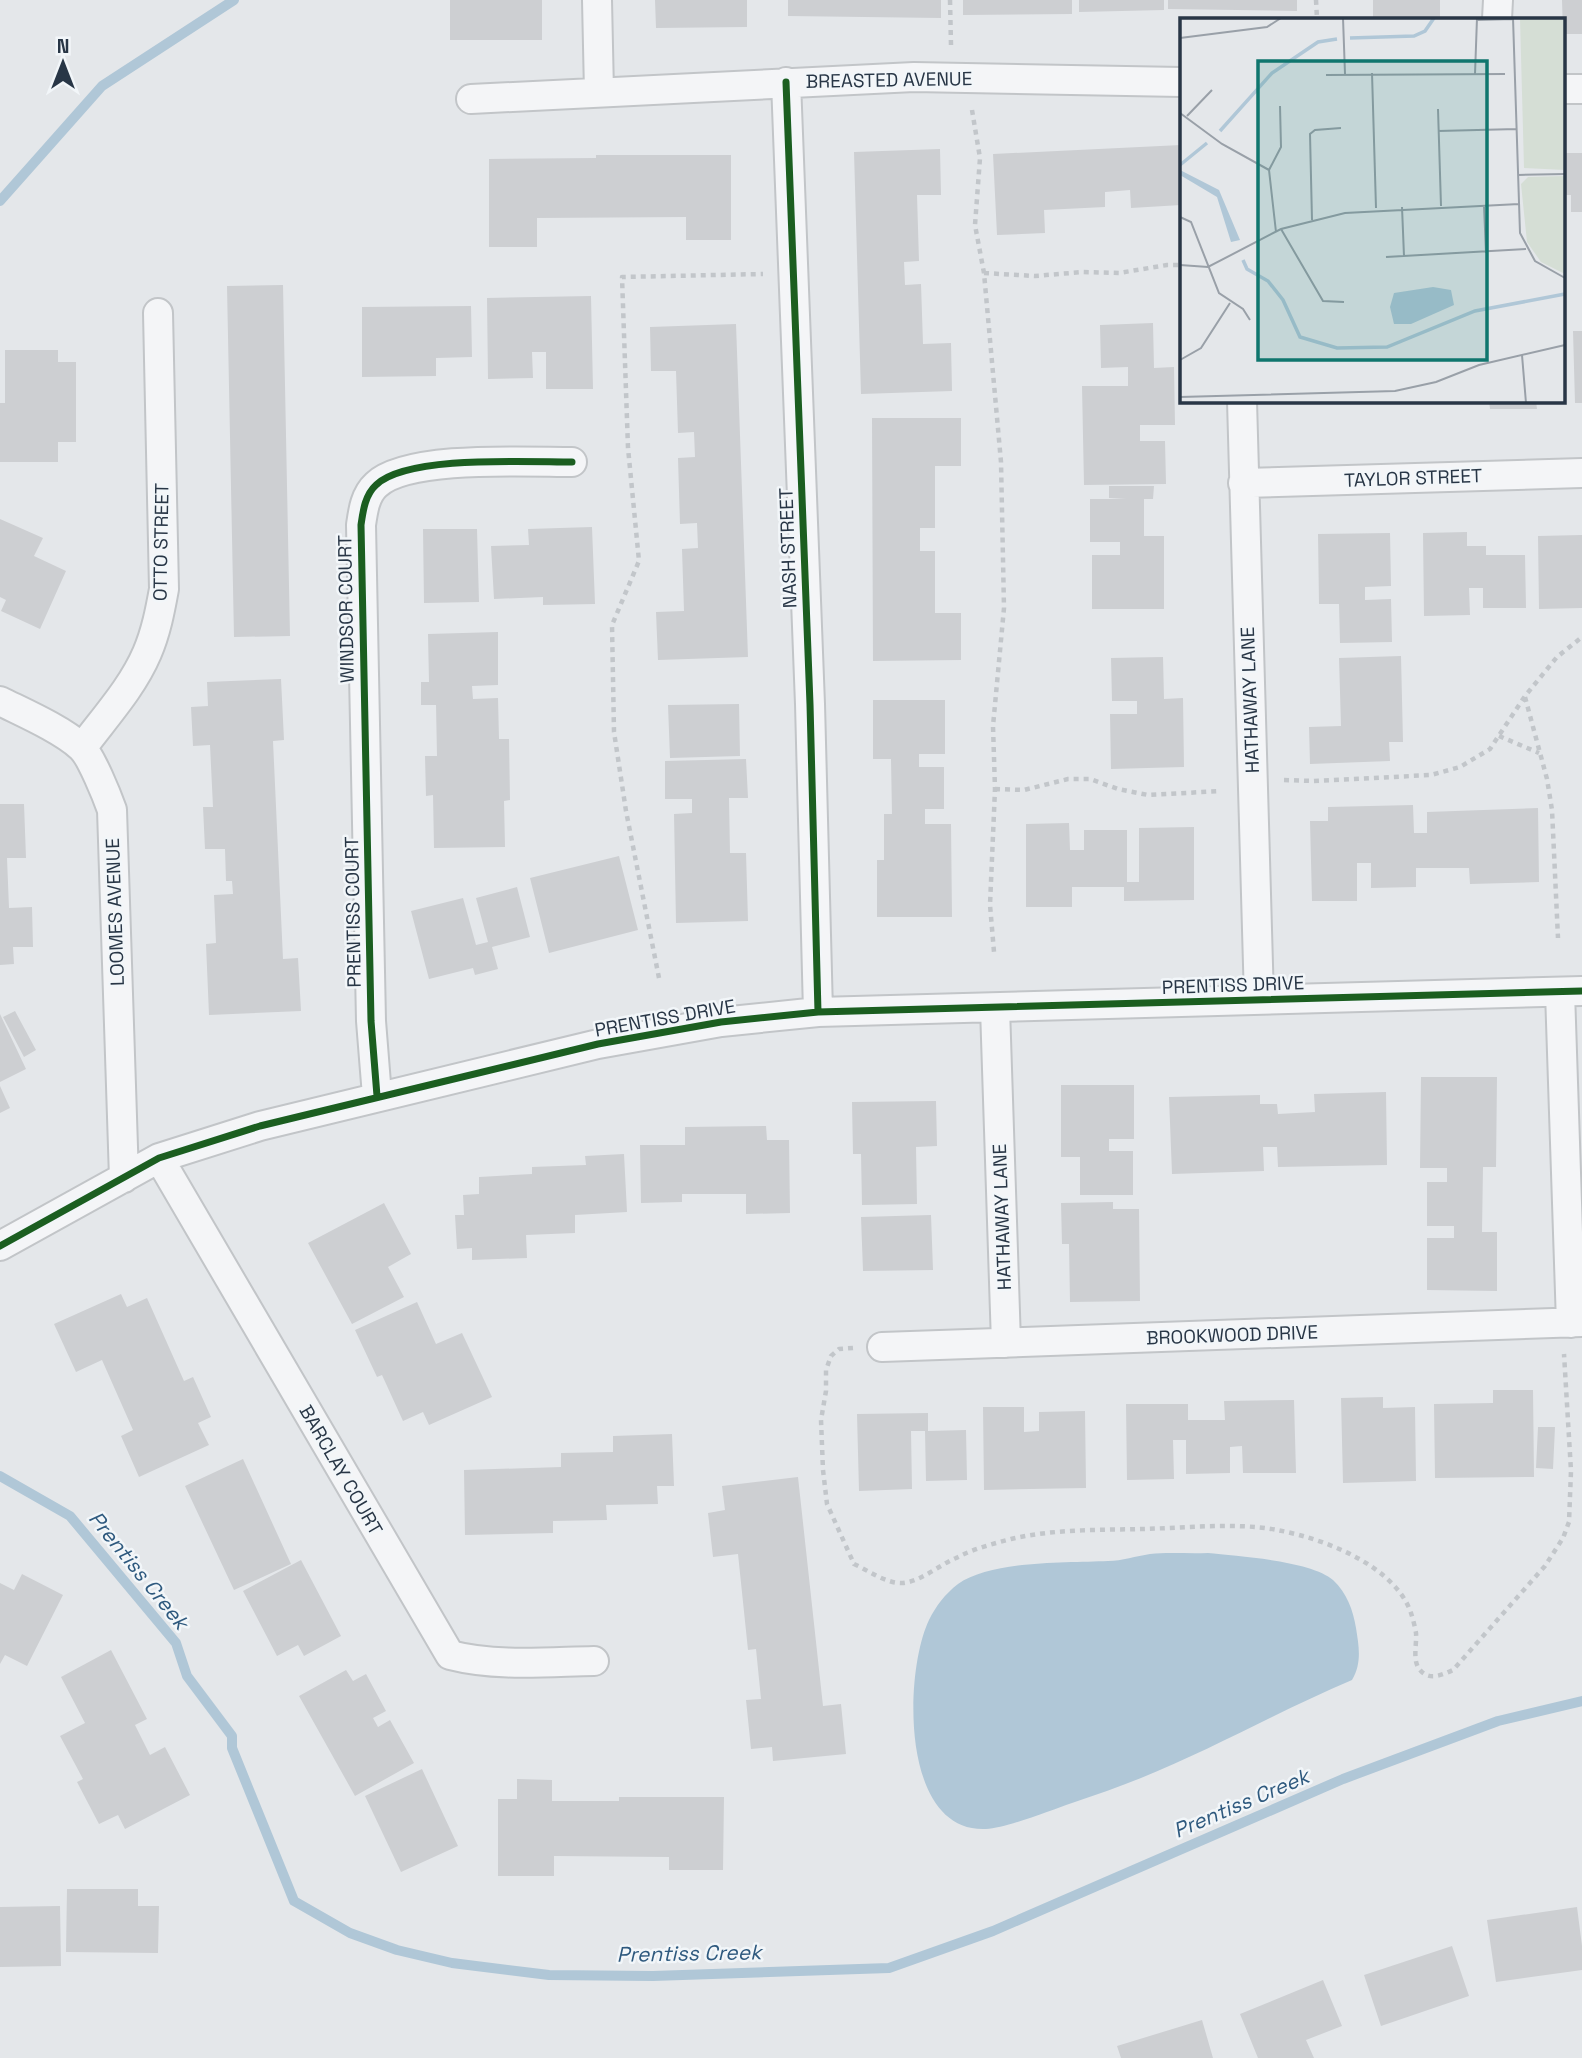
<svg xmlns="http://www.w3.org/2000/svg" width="1582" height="2058" viewBox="0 0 1582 2058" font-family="'Space Grotesk',sans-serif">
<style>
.water{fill:#b0c7d7}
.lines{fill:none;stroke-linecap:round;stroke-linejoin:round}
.stream{stroke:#b0c7d7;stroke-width:10}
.building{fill:#cdcfd2}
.minor-casing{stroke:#c2c5c8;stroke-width:32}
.path{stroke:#c2c6ca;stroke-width:4.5;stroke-dasharray:5 5;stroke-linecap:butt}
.minor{stroke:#f4f5f7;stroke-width:28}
.cycleway-casing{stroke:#f2f6f9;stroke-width:11}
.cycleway{stroke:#1b5e20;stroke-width:7}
.labels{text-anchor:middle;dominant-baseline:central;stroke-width:5;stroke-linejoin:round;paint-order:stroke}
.street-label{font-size:19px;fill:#283646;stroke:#f2f6f9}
.water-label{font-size:21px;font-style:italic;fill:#2e597e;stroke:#f2f6f9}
.inset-river{fill:none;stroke:#b0c7d7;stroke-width:3.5}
.inset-road{fill:none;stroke:#99a0a8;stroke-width:2}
.view{fill:#0f766e;fill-opacity:0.15;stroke:#0f766e;stroke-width:3.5}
.inset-edge{fill:none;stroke:#283646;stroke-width:3.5}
</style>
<rect width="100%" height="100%" fill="#e4e7ea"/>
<path class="water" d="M1208,1553C1238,1556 1312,1561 1333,1580C1347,1593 1353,1610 1356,1628C1359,1647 1362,1663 1352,1680C1281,1710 1213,1749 1141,1778C1119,1787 1095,1795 1072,1803C1052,1810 1006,1828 986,1829C900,1833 904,1672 929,1620C936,1606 945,1594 958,1584C992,1560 1068,1563 1108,1561C1122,1561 1136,1556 1150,1554C1169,1552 1189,1554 1208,1553Z"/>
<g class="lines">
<path class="stream" d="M0,201L102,86L234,0
M0,1476L70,1516L176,1643L187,1676L232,1736V1748L294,1901L350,1933L397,1950L452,1963L549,1975L653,1976L889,1968L993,1931L1343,1779L1498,1721L1582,1701"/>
</g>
<path class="building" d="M450,0H542V40H450Z
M655,0H747V27L656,28Z
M788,0H941V18L788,16Z
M963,0H1072V14L963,15Z
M1079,0H1164V10L1079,12Z
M1168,0H1297V11L1168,9Z
M1373,0H1440V19H1373Z
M1562,0H1582V34H1563Z
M1181,145V205L1131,208L1130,190L1105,192V207L1044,210L1045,233L997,235L993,154Z
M940,149L941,195H917L919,261L904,262L905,285L921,284L923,344L951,343L952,391L861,394L854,152Z
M1563,153H1582V212H1571V195H1563Z
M596,155H731V240H686V217L537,218V247H489V159L596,158Z
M283,285L290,636L234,637L227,286Z
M591,296L593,389H546V352H532L533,378L488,379L487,298Z
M471,306L472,357L436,358V376L362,377V307Z
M1153,323L1154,368L1174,367L1175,425H1140V441H1165L1166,484L1084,485L1082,386H1128V367L1101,368L1100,325Z
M736,324L748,657L658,660L656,612L684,611L682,549L698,548L697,523L680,524L678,458L695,457L694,432L678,433L676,371H651L650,327Z
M1573,331H1582V403H1575Z
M5,350H58V362H76V442H58V462H0V403H5Z
M1489,401H1536L1537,409H1490Z
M872,418H961V466H935V528H920V551H935V613H961V660L873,661Z
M1109,486H1154L1153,499H1144V536H1164V609H1092V555H1120V542H1090V499H1126L1109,498Z
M0,519L43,538L34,556L66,571L40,629L1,611L6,600L0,597Z
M592,527L595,604L543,605V597L494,599L491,546L529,545L528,529Z
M423,529H477L479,602L424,603Z
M1467,532V546H1486V555H1525L1526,608H1483V588H1469L1470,615L1424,616L1423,533Z
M1390,533L1391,586L1365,587V600L1391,599L1392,642L1340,643L1339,604H1319L1318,534Z
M1582,535V608L1539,609L1538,536Z
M498,632V685L472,686L473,699L498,698L499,739H509L510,800L504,801L505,847L434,848L433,795L426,796L425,756H437L436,705H421V682H429L428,634Z
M1401,656L1403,742H1389L1390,761L1310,764L1309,727L1341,726L1339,658Z
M1163,657L1164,699L1183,698L1184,767L1111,769L1110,714H1137V701H1112L1111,658Z
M281,679L284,740L273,741L283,959L298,958L301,1011L209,1015L206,944L216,943L214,895L233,894L232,881H226L225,849H205L203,807H213L210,745L193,746L191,707L208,706L207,682Z
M873,700H945V754H919V767H944V809H925V824H951L952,917H877V860H884V814H892L891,759H873Z
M739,704L740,756L670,758L668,705Z
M746,759L748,798H729L730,853H746L748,921L676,923L674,814L692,813V799H665V761Z
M0,804H24L26,858H7L9,908L32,907L33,947H13L14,964L0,965Z
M1413,805L1414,833H1427V812L1538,808L1539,882L1470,884L1469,868H1416V887L1371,888V863H1357V901H1312L1310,821H1328V807Z
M1069,823L1070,850H1084V830H1127V882H1139V828L1194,827V900L1124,901V887H1072V907H1026V824Z
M619,856L638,930L549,953L530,878Z
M517,887L530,937L492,947L498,969L475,975L473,968L429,979L411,911L463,898L476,945L488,942L476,898Z
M15,1011L36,1050L24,1057L3,1017Z
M0,1014L26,1069L0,1082Z
M1421,1077H1497L1496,1167H1483L1482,1232H1497V1291L1427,1290V1238H1454V1226H1427V1182H1447V1168H1420Z
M1061,1085H1134V1139H1109V1151H1133V1195H1080V1157H1061Z
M0,1086L10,1108L0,1113Z
M1386,1092L1387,1165L1278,1167L1277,1147H1263L1264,1171L1172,1174L1169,1097L1260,1095V1104H1277L1278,1114L1315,1112L1314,1094Z
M936,1101L937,1146L916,1147L917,1204L862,1205L861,1154H853L852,1102Z
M766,1126L767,1140H789L790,1213L746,1214V1194H682V1202L641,1203L640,1145H685V1127Z
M624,1154L627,1212L575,1215V1233L526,1235L527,1258L472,1260V1248L457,1249L455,1215H464L463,1195L479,1194V1177L532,1174V1167L586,1165L585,1156Z
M1113,1202V1209H1139L1140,1301L1070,1302L1069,1244H1062L1061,1203Z
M384,1203L411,1254L388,1267L404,1297L352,1324L308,1243Z
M931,1215L933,1270L863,1271L861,1217Z
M121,1294L127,1307L147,1298L184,1381L193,1377L211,1417L198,1423L209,1445L139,1477L121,1436L133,1430L102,1360L76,1372L54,1324Z
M417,1302L436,1344L462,1333L492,1397L429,1425L423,1412L403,1421L382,1375L377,1377L355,1330Z
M1493,1390H1533L1534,1477L1435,1478L1434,1404L1493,1403Z
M1383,1397V1408L1415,1407L1416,1481L1343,1483L1341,1398Z
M1294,1400L1296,1473H1243L1242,1446L1230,1447V1473L1186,1474V1440H1173L1174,1479L1127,1480L1126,1404H1188V1420H1225L1224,1401Z
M983,1407H1024V1432L1039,1431V1412L1085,1411L1086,1488L984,1490Z
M928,1413V1431L966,1430L967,1480L926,1481L925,1431H911L912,1489L859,1491L857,1414Z
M1538,1427H1555L1553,1469L1536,1468Z
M672,1434L674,1486H657L658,1504L606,1505L607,1520L553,1521V1533L465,1535L464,1470L561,1467V1453L613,1452V1436Z
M243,1459L291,1564L234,1590L185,1486Z
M798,1477L823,1706L841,1704L846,1754L773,1761L772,1747L751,1749L746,1700L761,1699L756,1649L748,1650L738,1554L713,1557L708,1513L725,1510L722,1486Z
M301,1560L341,1636L304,1656L298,1645L277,1656L243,1591Z
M22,1574L63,1595L27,1666L5,1655L0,1664V1583L14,1590Z
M111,1650L147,1719L135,1725L150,1755L165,1747L190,1795L125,1829L118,1815L99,1824L77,1782L83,1779L60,1736L85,1723L61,1677Z
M346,1670L353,1681L366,1674L386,1711L373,1718L378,1727L390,1720L414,1763L355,1796L299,1696Z
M422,1769L458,1846L401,1872L365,1796Z
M517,1779L552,1780V1801H619V1797H724L723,1870H669V1857L554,1856V1876H498V1799H517Z
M67,1889H138V1906H159L158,1953L66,1952Z
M60,1906L61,1966L0,1967V1907Z
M1577,1907L1582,1946V1970L1496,1982L1487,1920Z
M1452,1946L1469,1996L1381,2026L1364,1975Z
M1323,1980L1342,2026L1306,2040L1314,2058H1258L1240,2014Z
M1202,2020L1213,2058H1121L1117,2046Z"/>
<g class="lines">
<defs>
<path id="minor" d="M597,0L599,92
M1497,19L1498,0
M786,82L810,704L818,1012
M1563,89H1582
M471,99L914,77L1181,82
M1242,401L1259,1000
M1243,483L1582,473
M0,701C24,713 61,729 81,747C91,756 107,796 112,810L124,1178
M82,748C105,717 132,688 147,653C156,632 160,611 164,589L158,313
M1560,992L1571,1323
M995,1008L1006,1343
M377,1096L371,1021L361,525C363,511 365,495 376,485C407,455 527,462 572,462
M159,1158L450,1655C497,1667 546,1662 594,1661
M0,1246L159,1158L260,1126L598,1044L721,1022L818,1012L1582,991
M882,1347L1582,1322"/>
</defs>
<use href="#minor" class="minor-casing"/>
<path class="path" d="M950,0L951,45
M1316,0L1317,19
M972,110L980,158L975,225L984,273L1001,462L1004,608L993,726L995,789L990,905L994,952
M984,273L1035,276L1083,272L1119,273L1167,265H1181
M1525,697L1547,779L1552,810L1558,938
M1499,736L1539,753
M1284,780L1313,781L1431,775L1460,767L1490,749L1525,696L1557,657L1582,637
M995,789L1024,790L1068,779H1090L1118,789L1148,795L1221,791
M659,978L626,811L614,732L612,625L639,561L628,448L622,277L763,274
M853,1348L839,1349L831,1356L826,1370V1391L821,1420L823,1470L827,1504L854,1564C869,1571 887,1584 903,1583C922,1581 939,1565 956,1558C973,1549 992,1544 1011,1539C1053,1529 1100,1530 1143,1529C1180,1528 1218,1524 1255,1527C1305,1531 1393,1560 1411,1613C1413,1619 1415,1627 1416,1633C1417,1644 1412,1661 1420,1670C1429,1681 1442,1675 1453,1670L1545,1566L1563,1538L1569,1522L1571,1471L1564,1354"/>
<use href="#minor" class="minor"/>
<defs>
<path id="cycleway" d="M786,82L810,704L818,1012
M377,1096L371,1021L361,525C363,511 365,495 376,485C407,455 527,462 572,462
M0,1246L159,1158L260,1126L598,1044L721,1022L818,1012L1582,991"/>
</defs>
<use href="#cycleway" class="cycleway-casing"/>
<use href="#cycleway" class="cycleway"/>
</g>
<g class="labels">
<g class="street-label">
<text transform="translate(889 80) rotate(-1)">BREASTED AVENUE</text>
<text transform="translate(1413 478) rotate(-2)">TAYLOR STREET</text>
<text transform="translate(161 542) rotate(-89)">OTTO STREET</text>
<text transform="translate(788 548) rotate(-92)">NASH STREET</text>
<text transform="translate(346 609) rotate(-91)">WINDSOR COURT</text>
<text transform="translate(1250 700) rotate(-92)">HATHAWAY LANE</text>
<text transform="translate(115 912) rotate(-92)">LOOMES AVENUE</text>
<text transform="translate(353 912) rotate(-91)">PRENTISS COURT</text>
<text transform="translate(1233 985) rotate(-2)">PRENTISS DRIVE</text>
<text transform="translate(665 1018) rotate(-10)">PRENTISS DRIVE</text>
<text transform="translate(1002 1217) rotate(-92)">HATHAWAY LANE</text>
<text transform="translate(1232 1335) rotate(-2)">BROOKWOOD DRIVE</text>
<text transform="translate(341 1470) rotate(60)">BARCLAY COURT</text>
</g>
<g class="water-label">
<text transform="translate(139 1570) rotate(51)">Prentiss Creek</text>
<text transform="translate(1241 1803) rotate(-23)">Prentiss Creek</text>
<text transform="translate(689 1953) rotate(-1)">Prentiss Creek</text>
</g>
</g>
<g transform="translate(1180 18)">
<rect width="385" height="385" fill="#e4e7ea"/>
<path d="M340,0H385V152L344,150ZM385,158V256L361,244L347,224L341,166L348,159Z" fill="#d5ded5"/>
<path d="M0,152L39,172L60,222L51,224L37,179L0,157ZM253,269L271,272L274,287L231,306H214L210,289L214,275Z" fill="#b0c7d7"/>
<path class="inset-river" d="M170,20L234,18L245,13L254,0M40,113L92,55L138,24L157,21M0,147L27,125M63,242L67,251L88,263L103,282L120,319L157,330L207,329L295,293L385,276"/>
<path class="inset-road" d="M163,0L165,56M333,0L340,215L355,243L385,260M297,2L333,1M0,20L87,9L101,0M192,55L196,190M295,56L297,0M146,57L325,56M258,91L261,188M0,95L42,126L89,152L96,214M7,98L32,72M258,113L337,111M89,152L101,129L100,88M338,157L385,156M304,187L306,235M222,189L224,238M0,199L11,204L39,275L63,291L70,302M132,202L130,116L135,112L161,110M101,211L143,283L164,284M206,239L346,231M0,247L28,249L101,211L165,195L339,186M342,337L346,385M0,342L21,330L50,285M0,379L215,373L256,364L299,347L385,327"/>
<path class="view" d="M78,43H307V342H78Z"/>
<rect width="385" height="385" class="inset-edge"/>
</g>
<g transform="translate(63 63)" stroke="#f2f6f9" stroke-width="5" paint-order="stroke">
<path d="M0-5L12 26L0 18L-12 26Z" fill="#283646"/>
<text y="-10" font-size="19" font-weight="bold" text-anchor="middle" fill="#283646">N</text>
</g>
</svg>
